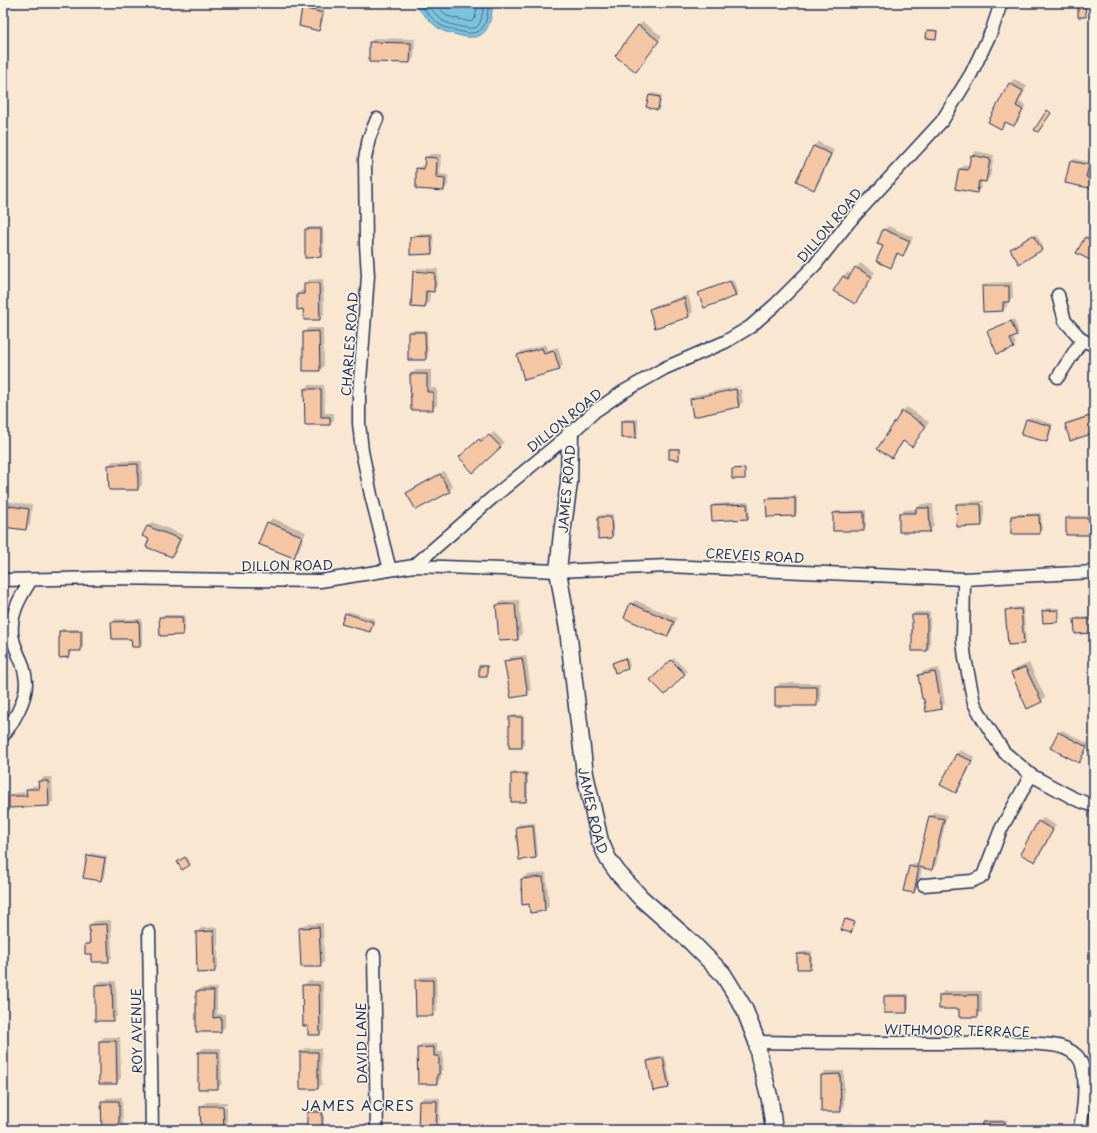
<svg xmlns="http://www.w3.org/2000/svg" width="1097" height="1133" viewBox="0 0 1097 1133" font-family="'Playpen Sans',sans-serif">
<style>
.water{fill:#7dc3de;stroke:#5688ab}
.shadow{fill:#0003}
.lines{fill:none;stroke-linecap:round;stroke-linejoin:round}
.shore{stroke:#426a91;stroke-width:1}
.building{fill:#f5c6a4;stroke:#1b2f5e}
.street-casing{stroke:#1b2f5e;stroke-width:15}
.secondary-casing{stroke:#1b2f5e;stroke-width:19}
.street{stroke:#fcf5e5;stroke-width:12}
.secondary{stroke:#fcf5e5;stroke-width:16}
.labels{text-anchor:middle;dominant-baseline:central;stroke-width:3;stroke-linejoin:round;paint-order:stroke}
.street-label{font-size:13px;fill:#1b2f5e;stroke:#fcf5e5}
.neighbourhood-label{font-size:14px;letter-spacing:1px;fill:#1b2f5e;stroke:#fcf5e5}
</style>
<rect width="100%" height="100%" fill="#fae7d2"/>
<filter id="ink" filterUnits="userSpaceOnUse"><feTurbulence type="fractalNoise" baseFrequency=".025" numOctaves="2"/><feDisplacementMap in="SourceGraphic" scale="8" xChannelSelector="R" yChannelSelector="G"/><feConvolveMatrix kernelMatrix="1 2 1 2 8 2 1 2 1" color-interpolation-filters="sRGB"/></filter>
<g filter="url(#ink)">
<path class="water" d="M413,3H493C490,28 486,43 458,35C451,33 442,32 437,27C428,20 421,11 413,3Z"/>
<path class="shadow" d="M1080,3H1086L1085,16L1079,4Z
M306,6L325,10L321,27L319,30L303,9Z
M643,22L662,36L636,70L638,26Z
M929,29L938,30L936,38L928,30Z
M375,38L415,39L414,58L410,62L370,42Z
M1014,79L1027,86L1019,102L1026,105L1018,121L1014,125L1007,121L1001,128L1009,84Z
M652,93L662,95L660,106L657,109L650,95Z
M818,142L834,150L818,185L814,189L813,146Z
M976,151L994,155L990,177L985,181L982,180L981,188L976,192L960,169L964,165L970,166L972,155Z
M430,154H441L440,174L448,175V185L444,190L417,169L422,165H425L426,158Z
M1074,159L1091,162L1088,175L1094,176V188L1071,161Z
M888,226L913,237L907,250L903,254L899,252L894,262L890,266L884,246V230Z
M308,227H323L324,254L321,256L306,257V230Z
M414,234H433L434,251L431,253L411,254V237Z
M1036,234L1043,246L1041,249L1014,247Z
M1088,235L1094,238V261L1086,238Z
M860,263L875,272L859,298L855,303L843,276L848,272L852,275Z
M418,268L438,269L437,286L433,291L430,290L429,303L425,307L414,272Z
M323,279L324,314L320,319L304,308L298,294L302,290H305V284L309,280Z
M733,280L738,293L736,295L699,293L701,291V293Z
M1012,282L1013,297L1008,301H1007V306L1003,310L983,287L988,283Z
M688,295L693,312L689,316L656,326L651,309L655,305Z
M1014,319L1019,333L1013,337L1016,344L1013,347L988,331L991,329Z
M308,328H323L324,366L319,370L304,332Z
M411,330H427L428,356L425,359L409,332Z
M546,344L548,350L558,347L563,365L559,369L518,355L522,351Z
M416,370H431V388H437V405L433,409L411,374Z
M309,385H324L325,413H334V420L330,424H306L305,389Z
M740,386V387L694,397V399L741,389L743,402L739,406L694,416L691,400L695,395Z
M907,407L929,422L912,446L904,441L892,457L878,448L903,411Z
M1093,414L1094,432L1066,425L1068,422Z
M1030,417L1053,424L1049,439L1046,441L1022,434L1027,419Z
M625,419H638V434L635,437L622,422Z
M494,432L504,442L500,447L460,457L483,436L486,439Z
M671,448H680L678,458L670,449Z
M113,461H142V485L138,489L109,465Z
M734,468H745V477L744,478L733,469Z
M444,471L453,487L449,491L407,493L412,489Z
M770,496H797V513L795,515L768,516L767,499Z
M5,501L32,505L30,525L26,529L3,526V503Z
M984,501V503H959L960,502Z
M749,502L750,516L747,518L712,506L714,504Z
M958,503V505H984V523L981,525L957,504Z
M921,504H933L934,526L929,531L900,514L904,510L917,509Z
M866,510V527L864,530L834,513L836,511Z
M1041,513L1042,530L1039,533L1012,516L1014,514Z
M613,514L614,535L611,537L599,517L601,515Z
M1069,516H1094V517H1068Z
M272,518L306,532L298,552L294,556L268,523Z
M152,522L183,535L176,552L172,556L151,539L144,536L148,526Z
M519,600L522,634L518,639L497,605L502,601Z
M635,600L677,618L671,632L667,636L631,604Z
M1023,607L1026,641L1023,643L1006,610L1009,608Z
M1046,608H1060V618L1058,621L1044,622L1043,611Z
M348,611L375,619L372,629L370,631L346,614Z
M915,612H930V647L927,650H913V615Z
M163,615H185V632L182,634L160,618Z
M1078,617H1094V632L1075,620Z
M115,619H142V644L139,646L132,638L112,622Z
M62,629H83V647L81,650H71V654L69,656L60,632Z
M526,655L531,690L527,694L506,662L510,657Z
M628,658L630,665L628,668L616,672L613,663L614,661V663Z
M674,658L687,671L665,693L652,680Z
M1029,663L1045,697L1041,702L1012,673L1016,669Z
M481,665H488L487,676L480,666Z
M939,668L945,704L941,708L925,698L919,675L923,671Z
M780,683H820L821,701L816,705L776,687Z
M513,715H524V745L522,747L510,718Z
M1062,730L1089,744L1081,759L1059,733Z
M960,750L975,757L960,788L956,792V754Z
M514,772H528V799L525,801L512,774Z
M44,777H52L53,801L49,805L10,797L14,793L28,792L27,790L32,786L39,785V782Z
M934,812L947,815L936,865L932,869L922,867L918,888L914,892L909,867L914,863L919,864L930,816Z
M1043,818L1056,825L1039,857L1035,861L1039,822Z
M535,823L538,855L536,857L517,827L519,824Z
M91,853L107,856L104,877L101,880L88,856Z
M187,857L190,863L189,864L179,861Z
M546,873L549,906L545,910L530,903L522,879L526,875Z
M847,918L855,921L851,932L846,919Z
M111,920L112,957L108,961L86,944L90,940V925L94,921Z
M323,923L324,962L320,966L300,928L305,924Z
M218,927V967L214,971L198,972L197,932L201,928Z
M812,951V965L809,968L798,954L800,952Z
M436,976L437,1011L433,1015L416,981L420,977Z
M100,981H116L117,1016L113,1020L96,985Z
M308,981H323L324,1030L320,1034L309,1025L303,986Z
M202,988H217V1014H225V1027L220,1031L197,992Z
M944,991H982V1012L977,1016L960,1008L940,995Z
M888,994H909V1009L907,1012L885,996Z
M104,1037H120L121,1078L116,1083L100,1041Z
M422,1044H437V1052H443V1069L441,1071V1078L437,1083L418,1048Z
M203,1048H221L222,1084L218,1088L199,1053Z
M305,1048H321L322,1084L318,1088L301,1053Z
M665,1056L671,1085L668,1087L648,1061L651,1058Z
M826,1071H844V1107L840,1111L822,1075Z
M122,1097L123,1130H103L102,1102L107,1098Z
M424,1097L440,1098L439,1130H419L420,1101Z
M206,1102H227V1105H204V1107H227V1130H202L201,1107Z
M311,1110H324V1130H308V1112Z
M985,1120H1007V1130H983V1123Z
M853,1123L854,1130H832L836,1125Z"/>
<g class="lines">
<path class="shore" d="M418,3C425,10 432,19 440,25C445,28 452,29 458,31C484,38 486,26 489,3
M425,3C431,9 437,16 443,21C448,24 472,31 477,27C482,22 483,10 484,3
M434,3L447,16L471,22L475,18L478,3"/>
</g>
<path class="building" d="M1085,3L1086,17H1078V4Z
M302,8L323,13L319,31L299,26Z
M638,25L659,41L636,72L615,56Z
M927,30L937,31L936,39L926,38Z
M369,42L411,43L410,63L369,62Z
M1009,83L1023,91L1016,106L1023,110L1014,126L1005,122L1001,129L988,122Z
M649,95L660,97L658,110L646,107Z
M1047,110L1051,113L1038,132L1034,130Z
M813,146L831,154L814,190L796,181Z
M971,155L990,159L986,182L979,181L977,193L955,189L959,169L968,170Z
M425,157L437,158L436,178L445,179L444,191L416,189V168L424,169Z
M1070,161L1089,165L1086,177L1094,179V189L1065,183Z
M305,229H321V257L305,258Z
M883,229L910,241L903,256L897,253L891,268L876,261L883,246L877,244Z
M1033,235L1042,250L1019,264L1010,249Z
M431,236L432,254L410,255V237Z
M1085,237L1094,242V262L1076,253Z
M855,267L872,277L855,304L833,291L843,276L848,279Z
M413,271L435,273L434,292L426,291L425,308L411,307Z
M730,281L736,296L704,308L698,293Z
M304,283H319L320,320H304L303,309L297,310V294H304Z
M982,286H1009V302H1003V311L983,312Z
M684,298L689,317L655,328L649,309Z
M1011,321L1017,336L1010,339L1014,348L997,354L987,331Z
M319,331L320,371H303V332Z
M408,332H425L426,360H408Z
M542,348L544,354L554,351L560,370L524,380L517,355Z
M410,374H427V392H433V410H411Z
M304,389H321V417H330V425H305Z
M736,389L739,407L693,417L690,399Z
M902,411L926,426L912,447L903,441L892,458L877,449Z
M1090,416L1094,428V433L1070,441L1065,424Z
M1026,419L1051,426L1047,442L1021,435Z
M621,421H635L636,438H621Z
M489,435L501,447L473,473L459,457L479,439L481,442Z
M669,449H679V460L669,459Z
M138,464V490H109L108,465Z
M745,468V479H732V469Z
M440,474L450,492L416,510L406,493Z
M795,498V516L767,517L766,499Z
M747,504L748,519L712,521L711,506Z
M956,504H981L982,526L957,527Z
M3,505L29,509L26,530L3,527Z
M916,508H929L930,532H899V513H916Z
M864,512V531H833V513Z
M1039,515L1040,534H1011V516Z
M598,517H611L612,538L598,539Z
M1066,518H1094V535H1066Z
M267,522L302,536L294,558L258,544Z
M147,526L180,539L172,557L146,547L149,539L142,536Z
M630,603L674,622L667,637L624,618Z
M515,604L518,640L499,641L496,605Z
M1021,609L1024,644L1008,645L1005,610Z
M1058,610V622L1043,623L1042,611Z
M345,613L373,622L370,632L341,624Z
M912,615H927V651H912Z
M159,617H182L183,635L160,636Z
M1074,619H1094V633L1075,634Z
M139,621L140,647H132L131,639H112L111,622Z
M59,631H81V651H69V657L59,658Z
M522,658L528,695L511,698L504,661Z
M625,658L628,669L615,673L612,663Z
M671,660L685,674L665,695L650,680Z
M479,666H487V677H479Z
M1025,667L1042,702L1027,709L1011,673Z
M935,672L942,709L926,712L924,699H922L918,675Z
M775,687H817V706H775Z
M509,717H522V748H509Z
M1058,732L1087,747L1079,763L1050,748Z
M956,754L972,761L956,793L940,785Z
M511,774H526V802H511Z
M38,781H48L49,806L9,808V796H27L26,789H39Z
M929,816L944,819L932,870L919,867L914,893L903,891L909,866L917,868Z
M1038,821L1053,830L1035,862L1020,854Z
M533,825L536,858L519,860L516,827Z
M87,855L105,858L101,881L83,878Z
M185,857L190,865L182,870L177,862Z
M543,877L545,911L530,913L529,904L522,905L521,879Z
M845,919L855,922L851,933L841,930Z
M107,924L109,962H92V954H85V944H90L89,925Z
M319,927L321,967H301L299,928Z
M214,931L215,972L197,973L196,932Z
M797,954H810V969H797Z
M415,980H433V1016H416Z
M112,984L113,1021H95V985Z
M302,985H319L320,1035H308V1026H303Z
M196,991H214L213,1018L221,1017V1032H196Z
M939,995H978V1017H959V1009H939Z
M884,996H907V1013H884Z
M99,1041H116L117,1084H99Z
M434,1047V1056H439V1074L437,1075V1084H418L417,1048Z
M198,1052H218V1089H198Z
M300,1052H318V1089H300Z
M663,1058L669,1088L653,1091L647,1061Z
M840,1074L841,1112H821V1075Z
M101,1101H119V1130H102Z
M419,1101H437L436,1130H418Z
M200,1106H223L224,1130H201Z
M307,1112H322V1130H307Z
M982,1122H1005V1130H982Z
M849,1127V1130H831V1129Z"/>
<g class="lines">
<defs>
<path id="street" d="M377,119L369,138L365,159L366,244L368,276L359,394V423L362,451L371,495L390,570
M1058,295L1065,321L1082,340L1094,345
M1058,377L1082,340
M414,566L558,571L667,566L964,579L1094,572
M964,579L963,641L965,658L974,703L984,721L1004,752L1031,775L1075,799L1094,806
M3,580L108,578L320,581L414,566L492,498L570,434L595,411L623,392L665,368L725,342L750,327L775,305L815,265L849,222L942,121L971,74L992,30L1001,3
M3,736C13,723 26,700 26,684C26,677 24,669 22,663C18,653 13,644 12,634C10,613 21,596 31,580
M924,885L972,881L983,876L1001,829L1031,775
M149,932L152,1130
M374,955L377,1130
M757,1042C819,1043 881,1043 943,1043C979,1043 1016,1041 1052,1045C1061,1046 1071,1050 1077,1056C1089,1068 1084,1114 1079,1130"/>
<g id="secondary">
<path id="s1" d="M570,434L569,483L562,533L558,571L568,630L585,774L600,841L608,859L618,873L641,898L691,942L723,974L744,1008L757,1042L759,1056L770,1100L774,1130"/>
</g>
</defs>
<use href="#street" class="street-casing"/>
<use href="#secondary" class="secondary-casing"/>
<use href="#street" class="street"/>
<use href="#secondary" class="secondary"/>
</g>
</g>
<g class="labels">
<g class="street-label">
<text transform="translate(829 225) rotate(-50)">DILLON ROAD</text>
<text transform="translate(349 344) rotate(-86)">CHARLES ROAD</text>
<text transform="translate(564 420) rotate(-39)">DILLON ROAD</text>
<text transform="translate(566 489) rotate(-85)">JAMES ROAD</text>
<text transform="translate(755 555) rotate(3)">CREVEIS ROAD</text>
<text transform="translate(287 565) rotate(-1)">DILLON ROAD</text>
<text stroke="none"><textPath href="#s1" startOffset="380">JAMES ROAD</textPath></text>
<text transform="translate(957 1030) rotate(1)">WITHMOOR TERRACE</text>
<text transform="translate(136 1031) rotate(-91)">ROY AVENUE</text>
<text transform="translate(361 1043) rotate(-91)">DAVID LANE</text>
</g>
<g class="neighbourhood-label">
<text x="358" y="1105">JAMES ACRES</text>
</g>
</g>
<rect width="1097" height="1133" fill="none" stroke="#fcf5e5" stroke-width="16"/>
<rect x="8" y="8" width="1081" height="1117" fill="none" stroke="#1b2f5e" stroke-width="1.5" filter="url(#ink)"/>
</svg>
